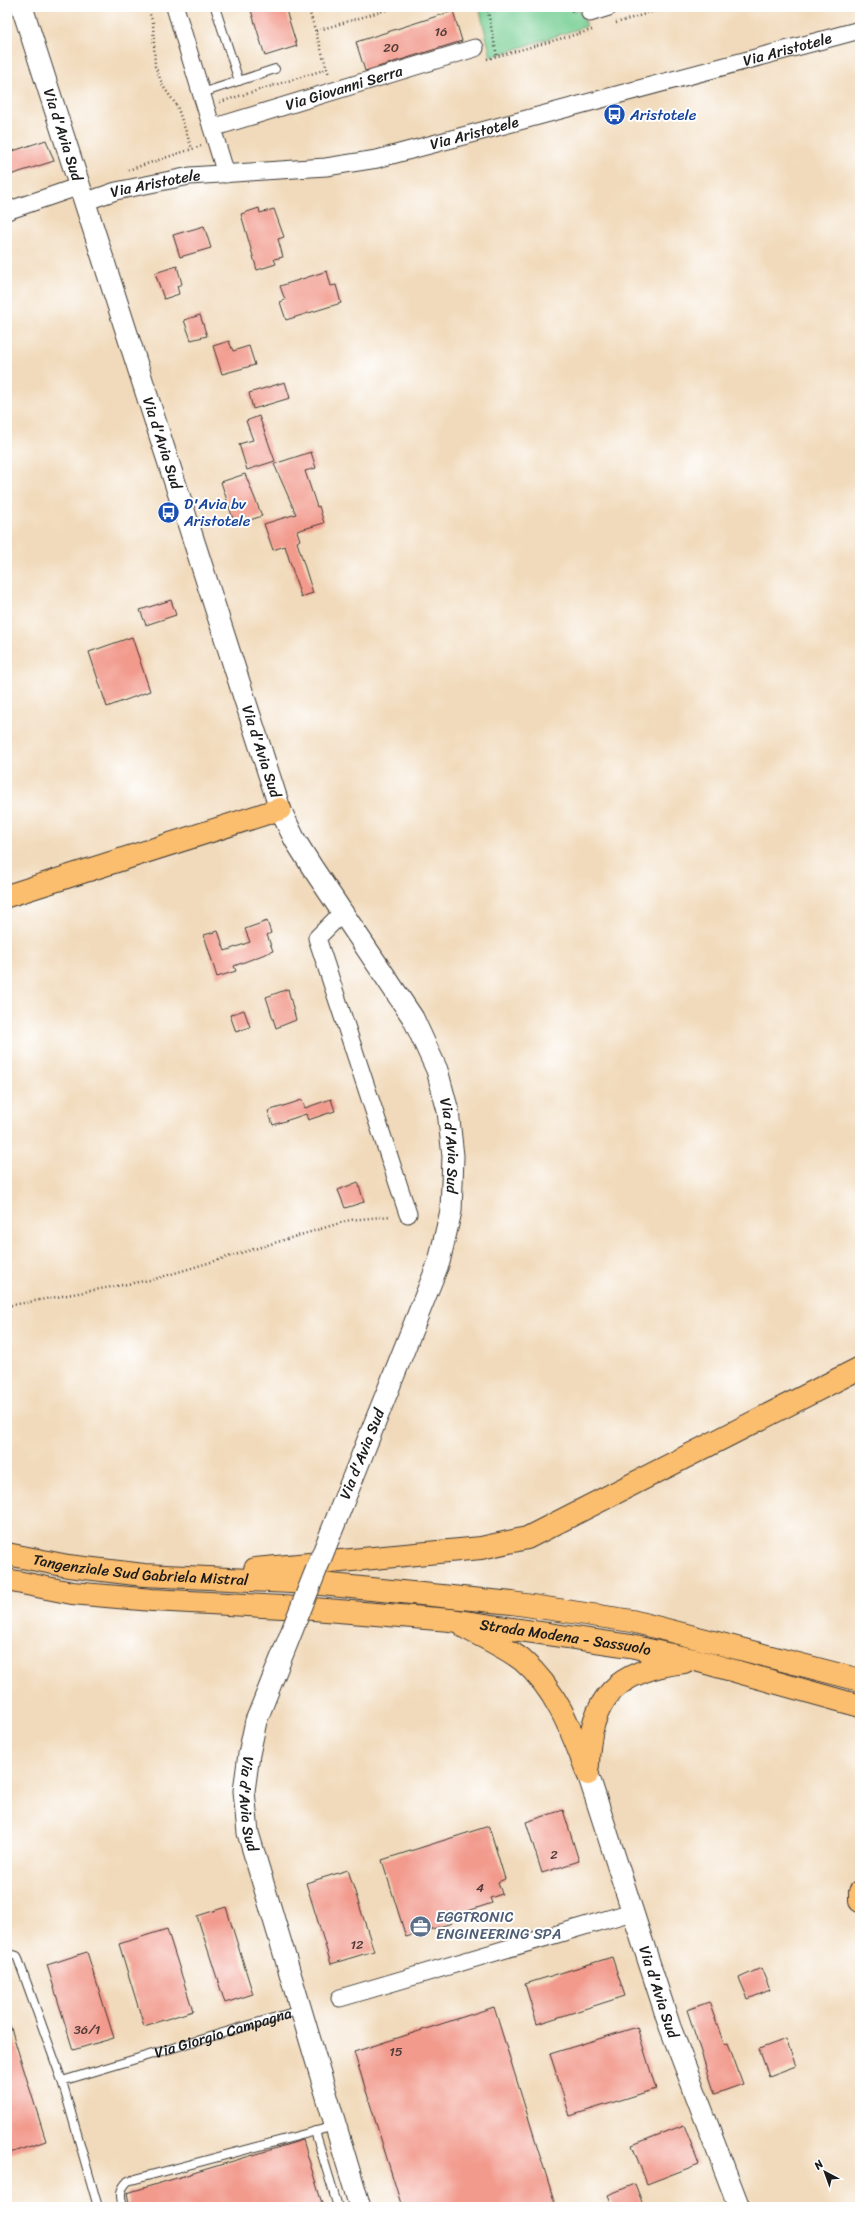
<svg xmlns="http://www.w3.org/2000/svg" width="867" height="2214" viewBox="0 0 867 2214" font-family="Sriracha,sans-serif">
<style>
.green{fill:#78cf94;stroke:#4a7658}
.building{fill:#f29a8c}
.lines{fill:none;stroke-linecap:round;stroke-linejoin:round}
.service-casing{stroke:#3c3834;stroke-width:10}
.minor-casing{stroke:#3c3834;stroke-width:19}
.tertiary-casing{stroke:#3c3834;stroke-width:23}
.trunk-casing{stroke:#3c3834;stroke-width:24}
.path{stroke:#3c3834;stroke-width:2.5;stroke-dasharray:1 3;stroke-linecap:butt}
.service{stroke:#fff;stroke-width:8}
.minor{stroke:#fff;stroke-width:17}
.tertiary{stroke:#fff;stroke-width:21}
.trunk{stroke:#fbbd6e;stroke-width:22}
.tertiary-bridge-casing{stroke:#3c3834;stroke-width:23;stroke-linecap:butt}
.tertiary-bridge{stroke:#fff;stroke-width:21}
.labels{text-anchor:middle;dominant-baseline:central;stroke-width:4;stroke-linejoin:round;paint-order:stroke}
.number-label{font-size:13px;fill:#523c38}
.street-label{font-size:15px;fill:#1c1c1c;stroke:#fff}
.transit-label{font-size:15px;fill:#164399;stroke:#fff;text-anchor:start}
.service-label{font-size:15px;fill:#4e5e75;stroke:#fff;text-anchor:start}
</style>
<rect width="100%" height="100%" fill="#fff"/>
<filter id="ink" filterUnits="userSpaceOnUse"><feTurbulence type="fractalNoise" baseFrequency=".025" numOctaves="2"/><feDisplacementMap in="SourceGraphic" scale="8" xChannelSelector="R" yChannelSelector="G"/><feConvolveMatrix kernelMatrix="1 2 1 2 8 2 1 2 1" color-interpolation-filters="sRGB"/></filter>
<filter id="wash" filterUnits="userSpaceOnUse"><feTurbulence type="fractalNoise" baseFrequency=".012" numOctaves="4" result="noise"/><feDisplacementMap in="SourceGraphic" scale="16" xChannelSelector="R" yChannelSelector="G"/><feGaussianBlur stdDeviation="0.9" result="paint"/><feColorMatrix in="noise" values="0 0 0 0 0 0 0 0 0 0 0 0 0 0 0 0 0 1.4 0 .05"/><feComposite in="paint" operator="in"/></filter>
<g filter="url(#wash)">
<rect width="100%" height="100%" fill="#f1dabb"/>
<path class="green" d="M479,7H577L587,26L491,57Z"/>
<g id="blocks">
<path class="building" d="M250,7H285L297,46L265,56Z
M453,11L462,41L365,71L356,42Z
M46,140L54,161L7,176V153Z
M259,208L260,213L274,209L284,237L278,239L283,257L274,259L276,264L257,270L241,214Z
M204,226L211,248L180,257L173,235Z
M177,266L182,284L177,286L179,294L164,299L155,273Z
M327,271L331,286L336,285L341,303L286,320L280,302L285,300L280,286Z
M200,315L207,336L191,340L184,320Z
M229,341L233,351L249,346L255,365L222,374L213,346Z
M285,382L290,398L253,409L249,393Z
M259,416L275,461L247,470L239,444L253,440L246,421Z
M311,452L316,468L305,471L317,507L319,506L324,523L297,531L300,540L297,542L313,593L301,597L285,546L273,550L264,524L296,514L274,464Z
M245,474L262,516L235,525L221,482Z
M171,600L176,615L146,625L140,610Z
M132,637L150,691L107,707L89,652Z
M267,921L271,933L267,935L273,951L234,966L236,971L217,977L204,935L218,931L225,951L250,942L245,929Z
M288,989L296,1020L276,1028L266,997Z
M244,1010L250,1027L236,1032L230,1015Z
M331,1099L335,1111L308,1120L306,1114L273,1125L268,1111L302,1100L305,1108Z
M358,1182L364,1202L345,1208L338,1190Z
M563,1810L579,1861L542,1873L526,1822Z
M489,1826L505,1879L498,1882L502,1894L490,1898L492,1903L462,1913L463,1916L451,1920L452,1923L406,1937L382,1860Z
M348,1870L374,1951L331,1964L306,1883Z
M226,1907L253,1994L225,2003L197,1916Z
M167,1929L193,2011L144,2026L119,1944Z
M87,1952L114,2038L73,2050L47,1965Z
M612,1957L625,1996L537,2024L525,1984Z
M761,1968L770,1990L748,1999L739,1978Z
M709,2002L724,2044L728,2043L743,2084L715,2094L687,2010Z
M494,2007L556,2207H402L354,2052Z
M10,2025L46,2141L7,2154V2026Z
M637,2027L656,2089L570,2116L550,2054Z
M786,2039L796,2066L769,2076L759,2049Z
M684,2125L699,2164L647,2184L632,2145Z
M303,2140L323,2207H130L127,2193Z
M635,2184L644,2207H613L608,2195Z"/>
</g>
</g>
<g filter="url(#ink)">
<use href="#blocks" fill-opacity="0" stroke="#3c3834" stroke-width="1"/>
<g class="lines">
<defs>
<g id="service">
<path d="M215,7L239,81"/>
<path d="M202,93L275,69"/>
<path d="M7,1953L17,1956L62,2081L98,2207"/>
<path id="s1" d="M62,2081L300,2010"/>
<path d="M315,2131L338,2207"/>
<path d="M123,2207C120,2195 119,2190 128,2181L335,2126"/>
</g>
<g id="minor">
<path d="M175,7L226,174"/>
<path d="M590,13L609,7"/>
<path id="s2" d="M212,128L475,48"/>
<path id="s3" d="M84,202L116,191L190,176L326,167L377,159L860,30"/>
<path d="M7,211L80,186"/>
<path d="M342,913L317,938L408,1214"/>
<path d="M340,1998L632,1912"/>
</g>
<g id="tertiary">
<path id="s4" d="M22,7L280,809L295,840L312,867L413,1018L437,1070L448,1111L453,1156L451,1211L439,1262L348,1490"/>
<path id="s5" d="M256,1721L249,1754L244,1791L248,1833L360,2207"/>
<path id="s6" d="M588,1774L670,2027L739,2207"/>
</g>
<g id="trunk">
<path d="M7,896L280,809"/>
<path id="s7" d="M7,1554L68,1566L144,1575L311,1583L512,1603L632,1621L860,1680"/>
<path d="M255,1569L481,1548L527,1538L860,1368"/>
<path id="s8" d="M7,1580L72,1593L152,1600L301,1608L450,1620L630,1646L699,1661L860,1706"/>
<path d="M466,1628C485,1638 505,1647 522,1660C557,1690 572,1732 588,1774"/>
<path d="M588,1765C589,1697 618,1670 684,1662"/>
<path d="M860,1892V1901"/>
</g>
</defs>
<use href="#service" class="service-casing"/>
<use href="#minor" class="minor-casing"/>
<use href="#tertiary" class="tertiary-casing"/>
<use href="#trunk" class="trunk-casing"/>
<path class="path" d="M147,7L153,22L155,66L163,86L177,106L192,149
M308,7L329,75
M487,7L497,56
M570,7L574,14
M616,23L668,7
M316,31L396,7
M487,59L592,30
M220,102L327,69
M128,170L201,146
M7,1306L155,1279L350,1220L391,1216"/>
<use href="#service" class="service"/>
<use href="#minor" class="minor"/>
<use href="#tertiary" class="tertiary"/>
<use href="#trunk" class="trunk"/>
<defs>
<path id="tertiary-bridge" d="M256,1721L348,1490"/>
</defs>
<use href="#tertiary-bridge" class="tertiary-bridge-casing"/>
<use href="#tertiary-bridge" class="tertiary-bridge"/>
</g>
</g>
<defs>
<symbol id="bus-disc" viewBox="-11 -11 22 22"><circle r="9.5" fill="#1a4fb4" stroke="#fff"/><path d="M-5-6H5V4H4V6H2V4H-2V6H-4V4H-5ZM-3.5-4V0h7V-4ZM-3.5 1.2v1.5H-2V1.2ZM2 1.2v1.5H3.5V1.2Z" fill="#fff"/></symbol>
<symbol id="office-disc" viewBox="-11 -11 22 22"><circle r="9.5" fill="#5c6f8a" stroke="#fff"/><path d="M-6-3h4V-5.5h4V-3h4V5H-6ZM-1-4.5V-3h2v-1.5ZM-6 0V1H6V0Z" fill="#fff"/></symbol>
</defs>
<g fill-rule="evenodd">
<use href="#bus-disc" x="602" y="102" width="25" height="25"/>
<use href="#bus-disc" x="156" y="500" width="25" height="25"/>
<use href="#office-disc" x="408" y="1914" width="25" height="25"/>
</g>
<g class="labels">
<g class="number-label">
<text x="441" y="31">16</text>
<text x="391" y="47">20</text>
<text x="554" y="1854">2</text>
<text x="480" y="1887">4</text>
<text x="357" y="1944">12</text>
<text x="87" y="2029">36/1</text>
<text x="396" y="2051">15</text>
</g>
<g class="street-label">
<text stroke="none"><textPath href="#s3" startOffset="722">Via Aristotele</textPath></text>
<text stroke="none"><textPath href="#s2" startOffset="138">Via Giovanni Serra</textPath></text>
<text stroke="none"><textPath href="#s3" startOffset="398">Via Aristotele</textPath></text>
<text stroke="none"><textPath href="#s4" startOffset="134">Via d'Avia Sud</textPath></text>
<text stroke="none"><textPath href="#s3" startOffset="74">Via Aristotele</textPath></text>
<text stroke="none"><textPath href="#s4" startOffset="458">Via d'Avia Sud</textPath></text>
<text stroke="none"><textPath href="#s4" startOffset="782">Via d'Avia Sud</textPath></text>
<text stroke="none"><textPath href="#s4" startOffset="1225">Via d'Avia Sud</textPath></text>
<text transform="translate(362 1454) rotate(-68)">Via d'Avia Sud</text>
<text stroke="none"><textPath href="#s7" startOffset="135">Tangenziale Sud Gabriela Mistral</textPath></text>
<text stroke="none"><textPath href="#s8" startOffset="562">Strada Modena - Sassuolo</textPath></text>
<text stroke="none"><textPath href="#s5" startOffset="84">Via d'Avia Sud</textPath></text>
<text stroke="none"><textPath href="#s6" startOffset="229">Via d'Avia Sud</textPath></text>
<text stroke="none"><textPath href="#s1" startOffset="168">Via Giorgio Campagna</textPath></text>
</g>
<g class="transit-label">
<text x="630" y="115">Aristotele</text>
<text x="184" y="504">D'Avia bv<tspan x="184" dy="17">Aristotele</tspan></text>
</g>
<g class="service-label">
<text x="436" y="1917">EGGTRONIC<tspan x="436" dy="17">ENGINEERING SPA</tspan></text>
</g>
</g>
<rect width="867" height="2214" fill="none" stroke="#fff" stroke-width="24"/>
<g transform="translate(825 2172) rotate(319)" stroke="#ffffff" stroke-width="3" paint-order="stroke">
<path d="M0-3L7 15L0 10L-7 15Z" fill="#1c1c1c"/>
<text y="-6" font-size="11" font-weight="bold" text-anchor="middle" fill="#1c1c1c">N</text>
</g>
</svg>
